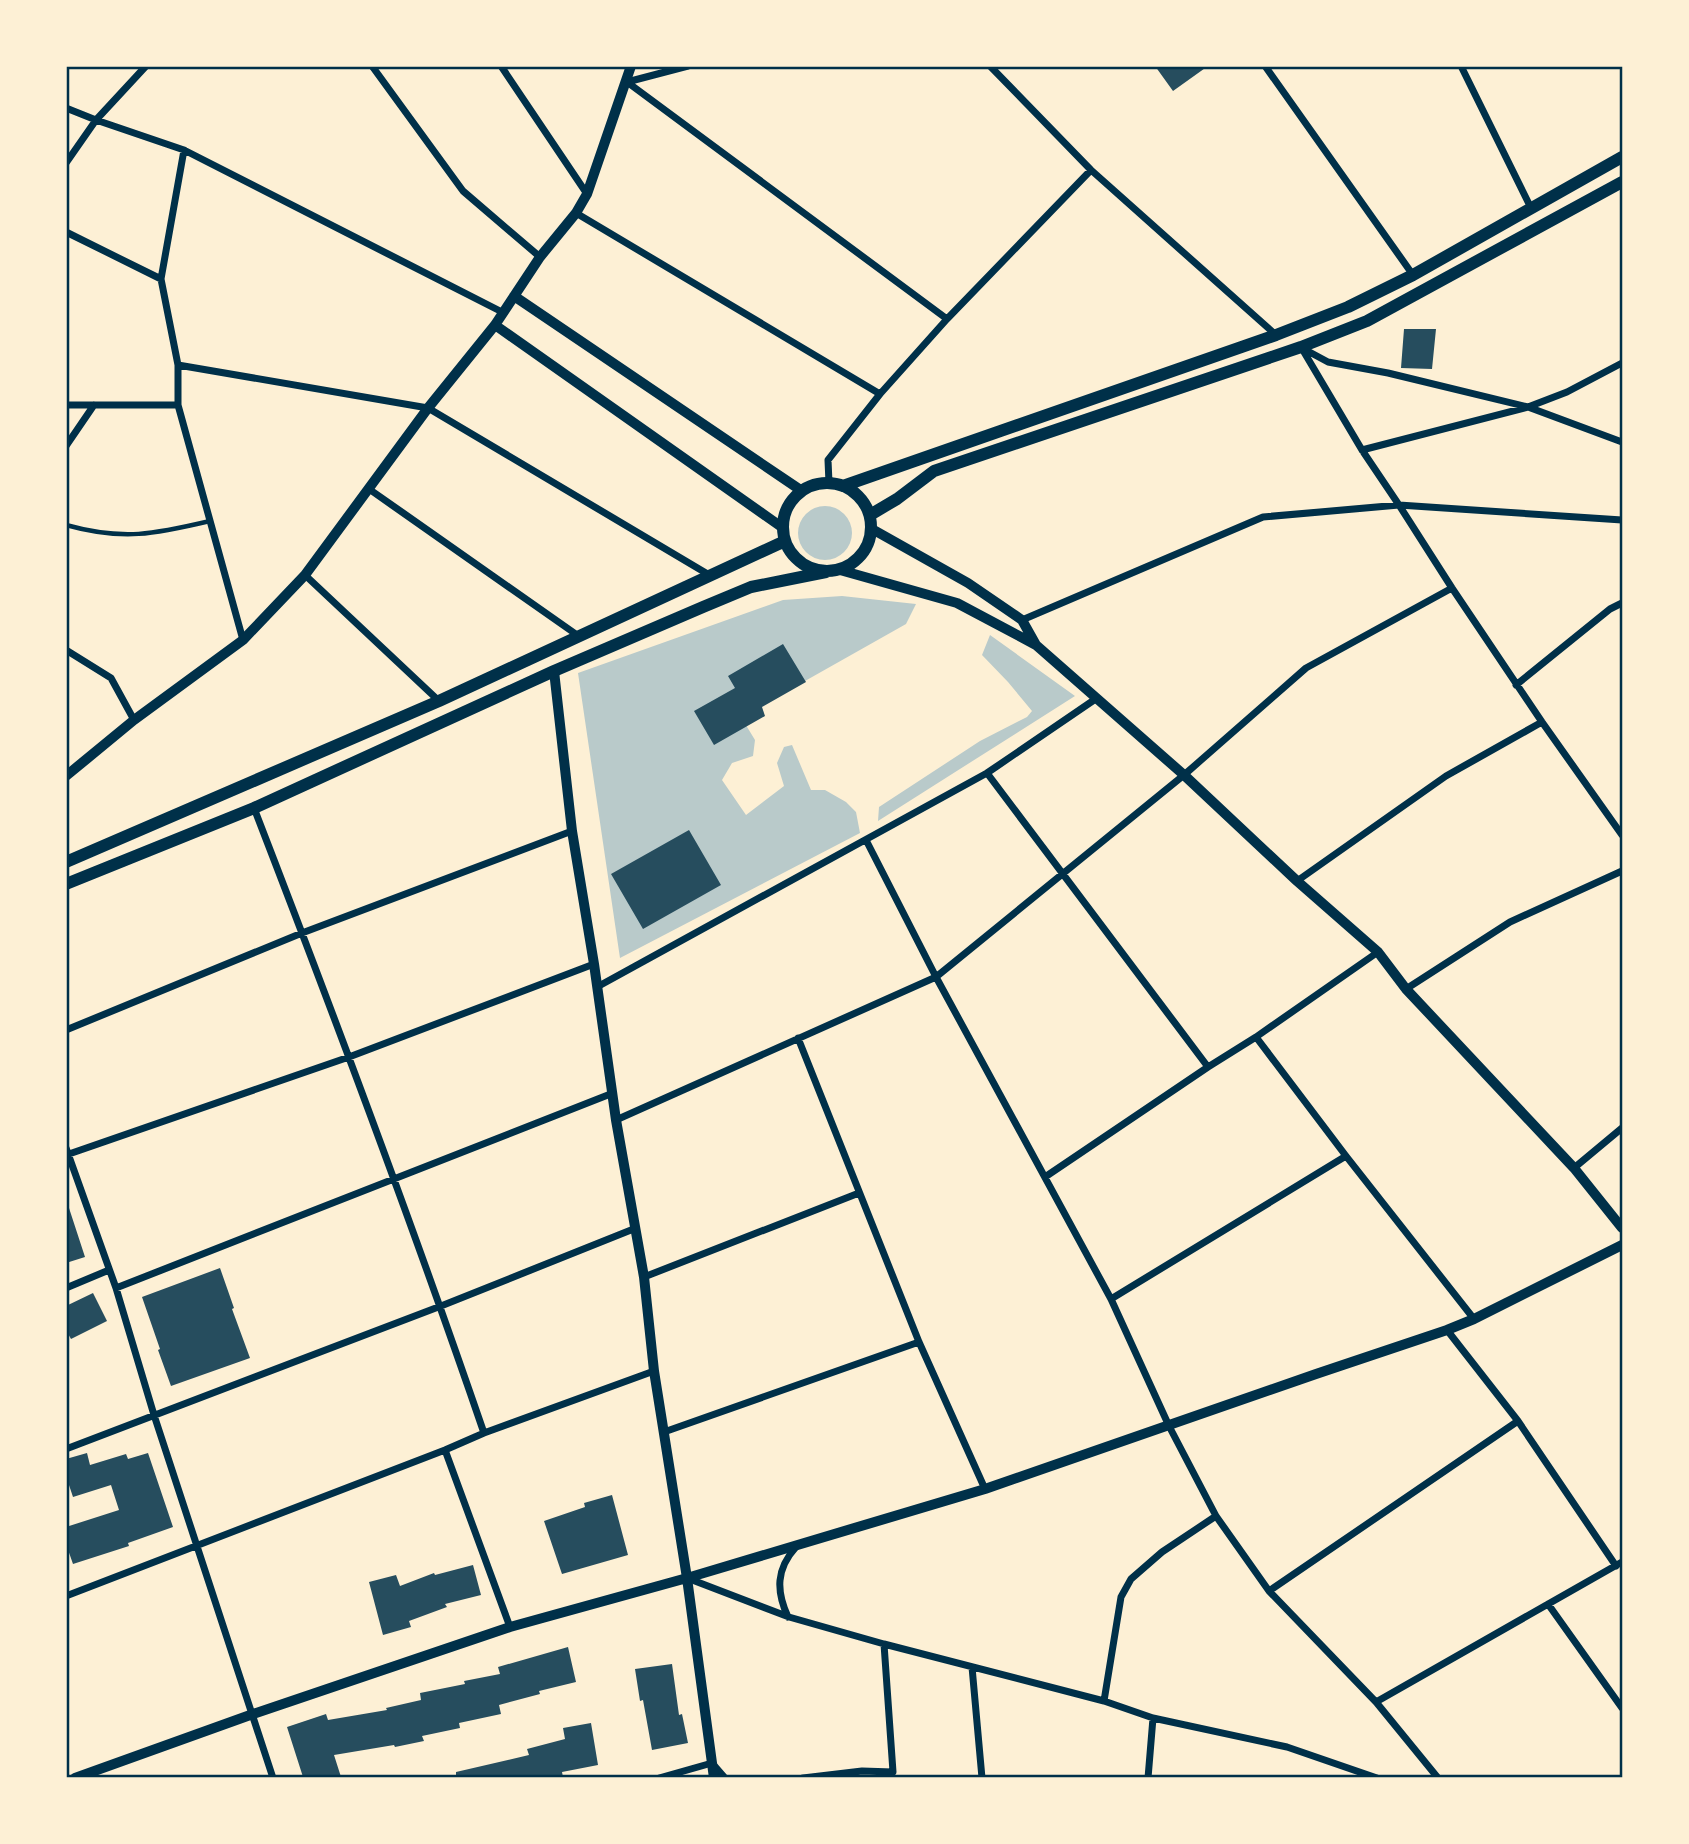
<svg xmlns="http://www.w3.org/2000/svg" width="1689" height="1844" viewBox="0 0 1689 1844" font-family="'Exo 2',sans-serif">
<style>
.green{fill:#b9caca}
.building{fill:#264d5e}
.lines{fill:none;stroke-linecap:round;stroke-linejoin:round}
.service{stroke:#003049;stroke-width:4.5}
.minor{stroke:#003049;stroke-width:7}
.tertiary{stroke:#003049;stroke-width:10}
.secondary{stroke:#003049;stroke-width:12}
.neatline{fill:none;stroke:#003049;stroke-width:2.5}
</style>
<rect width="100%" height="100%" fill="#fdf0d5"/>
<path class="green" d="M798 533a27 27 0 1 1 54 0a27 27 0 1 1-54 0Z
M842,596L916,604L906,624L741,717L755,740L753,756L732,763L722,780L746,815L784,786L777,763L784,747L792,745L811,790H825L846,802L856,812L860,833L620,958L578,673L783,600Z
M990,635L1075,696L878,821L879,807L980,741L1027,717L1032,711L1008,682L982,655Z"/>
<path class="building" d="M1155,66H1208L1173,91Z
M1404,329H1436L1432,369L1401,368Z
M783,644L806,682L762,707L765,716L714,745L694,711L735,688L728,676Z
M689,830L721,885L643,929L611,874Z
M66,1208H69L85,1257L66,1263Z
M220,1268L234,1308L232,1309L250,1358L171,1386L158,1350L160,1349L142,1297Z
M93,1293L107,1321L71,1339L66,1330V1306Z
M87,1453L90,1465L126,1454L128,1459L148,1453L173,1527L128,1543L129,1546L73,1564L66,1544V1527L119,1510L111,1485L73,1497L66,1476V1459Z
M612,1495L628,1555L562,1574L544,1521L585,1507L584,1503Z
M473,1565L481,1595L445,1604L447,1607L409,1621L411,1627L383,1635L369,1582L396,1575L400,1586L434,1573L435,1575Z
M568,1647L576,1682L539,1691L540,1694L499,1705L501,1714L459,1723L460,1728L422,1736L424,1741L395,1747L394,1745L334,1755L341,1777H303L287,1727L326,1714L328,1720L387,1710L386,1708L421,1700L420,1693L465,1684L464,1681L500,1674L498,1667Z
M672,1664L679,1715L682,1714L688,1743L652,1750L643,1700L640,1701L635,1669Z
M591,1723L598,1765L562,1772L563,1777H456V1772L529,1755L527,1749L565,1739L563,1728Z"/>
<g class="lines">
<path class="service" d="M66,525C123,541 155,534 210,521"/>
<path class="minor" d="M372,66L463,191L540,257
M501,66L587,194
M990,66L1091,170L1276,335
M1265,66L1413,275
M1461,66L1531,208
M627,82L947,319
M627,82L688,66
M66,108L96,120L184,150L504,313
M184,150L161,279L178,365V405L243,640
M66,163L96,120L146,66
M576,213L880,394
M66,232L161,279
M1301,347L1362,450L1399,505L1452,588L1542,722L1622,835
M1302,348L1328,362L1388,373L1528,407L1622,442
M178,365L428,408L711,576
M66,405H178
M66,446L94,405
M1362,450L1528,407L1567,392L1622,363
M829,483L828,460L880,394L947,319L1091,170
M369,489L580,637
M305,575L439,701
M1022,620L1263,517L1399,505L1622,520
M66,650L111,678L134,720
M1516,685L1610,609L1622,603
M987,773L1208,1067
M254,808C334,1015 412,1223 484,1433
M866,840L936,977L1111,1299L1169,1426L1216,1516L1269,1591L1376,1702L1438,1778
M1297,881L1446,776L1542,722
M597,987L987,773L1097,698
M1406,989L1510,922L1622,871
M66,1030L302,933L572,831
M1256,1037L1346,1156L1474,1319
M798,1038L919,1342L985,1489
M616,1120L936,977L1184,775L1306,668L1452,588
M66,1148L116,1288L154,1415L273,1778
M69,1154L349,1057L594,964
M1574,1168L1622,1128
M1045,1177L1208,1067L1256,1037L1378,952
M644,1277L859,1193
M66,1288L109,1270
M116,1288L613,1093
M1111,1299L1346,1156
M1447,1330L1518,1421L1616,1566
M664,1432L919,1342
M66,1449L441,1306L636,1228
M445,1450L510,1627
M687,1578L789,1617L884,1644L1104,1701L1153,1718L1287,1747L1377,1778
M1269,1591L1518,1421
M66,1596L445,1450L484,1433L654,1371
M1548,1604L1622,1708
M788,1617C776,1591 776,1569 796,1547
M972,1667L982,1778
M1104,1701L1121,1597L1131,1579L1162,1552L1216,1516
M1376,1702L1622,1562
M659,1778L712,1763L725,1778
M803,1778L862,1771L893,1772L884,1644
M1148,1778L1153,1718"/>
<path class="tertiary" d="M514,296L802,491
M495,325L783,528
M872,529L968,583L1022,620L1036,645
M840,570L957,603L1036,645L1184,775L1297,881L1378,952L1406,989L1574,1168L1622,1228
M554,671L572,831L594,964L616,1120L644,1277L654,1371L687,1578L714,1778
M66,776L134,720L243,640L305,575L428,408L495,325L540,257L576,213L587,194L631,66
M75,1778L253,1714L510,1627L687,1578L985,1489L1316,1374L1447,1330L1474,1319L1622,1245"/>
<path class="secondary" d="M783 527a44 44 0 1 1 88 0a44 44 0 1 1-88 0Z
M843,486L1276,335L1348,307L1413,275L1622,157
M870,515L897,499L934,471L1301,347L1367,321L1622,182
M66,862L439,701L785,541
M66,884L254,808L554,671L703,607L751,587L826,572"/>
</g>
<rect width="1689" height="1844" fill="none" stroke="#fdf0d5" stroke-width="136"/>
<rect x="68" y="68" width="1553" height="1708" class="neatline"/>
</svg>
